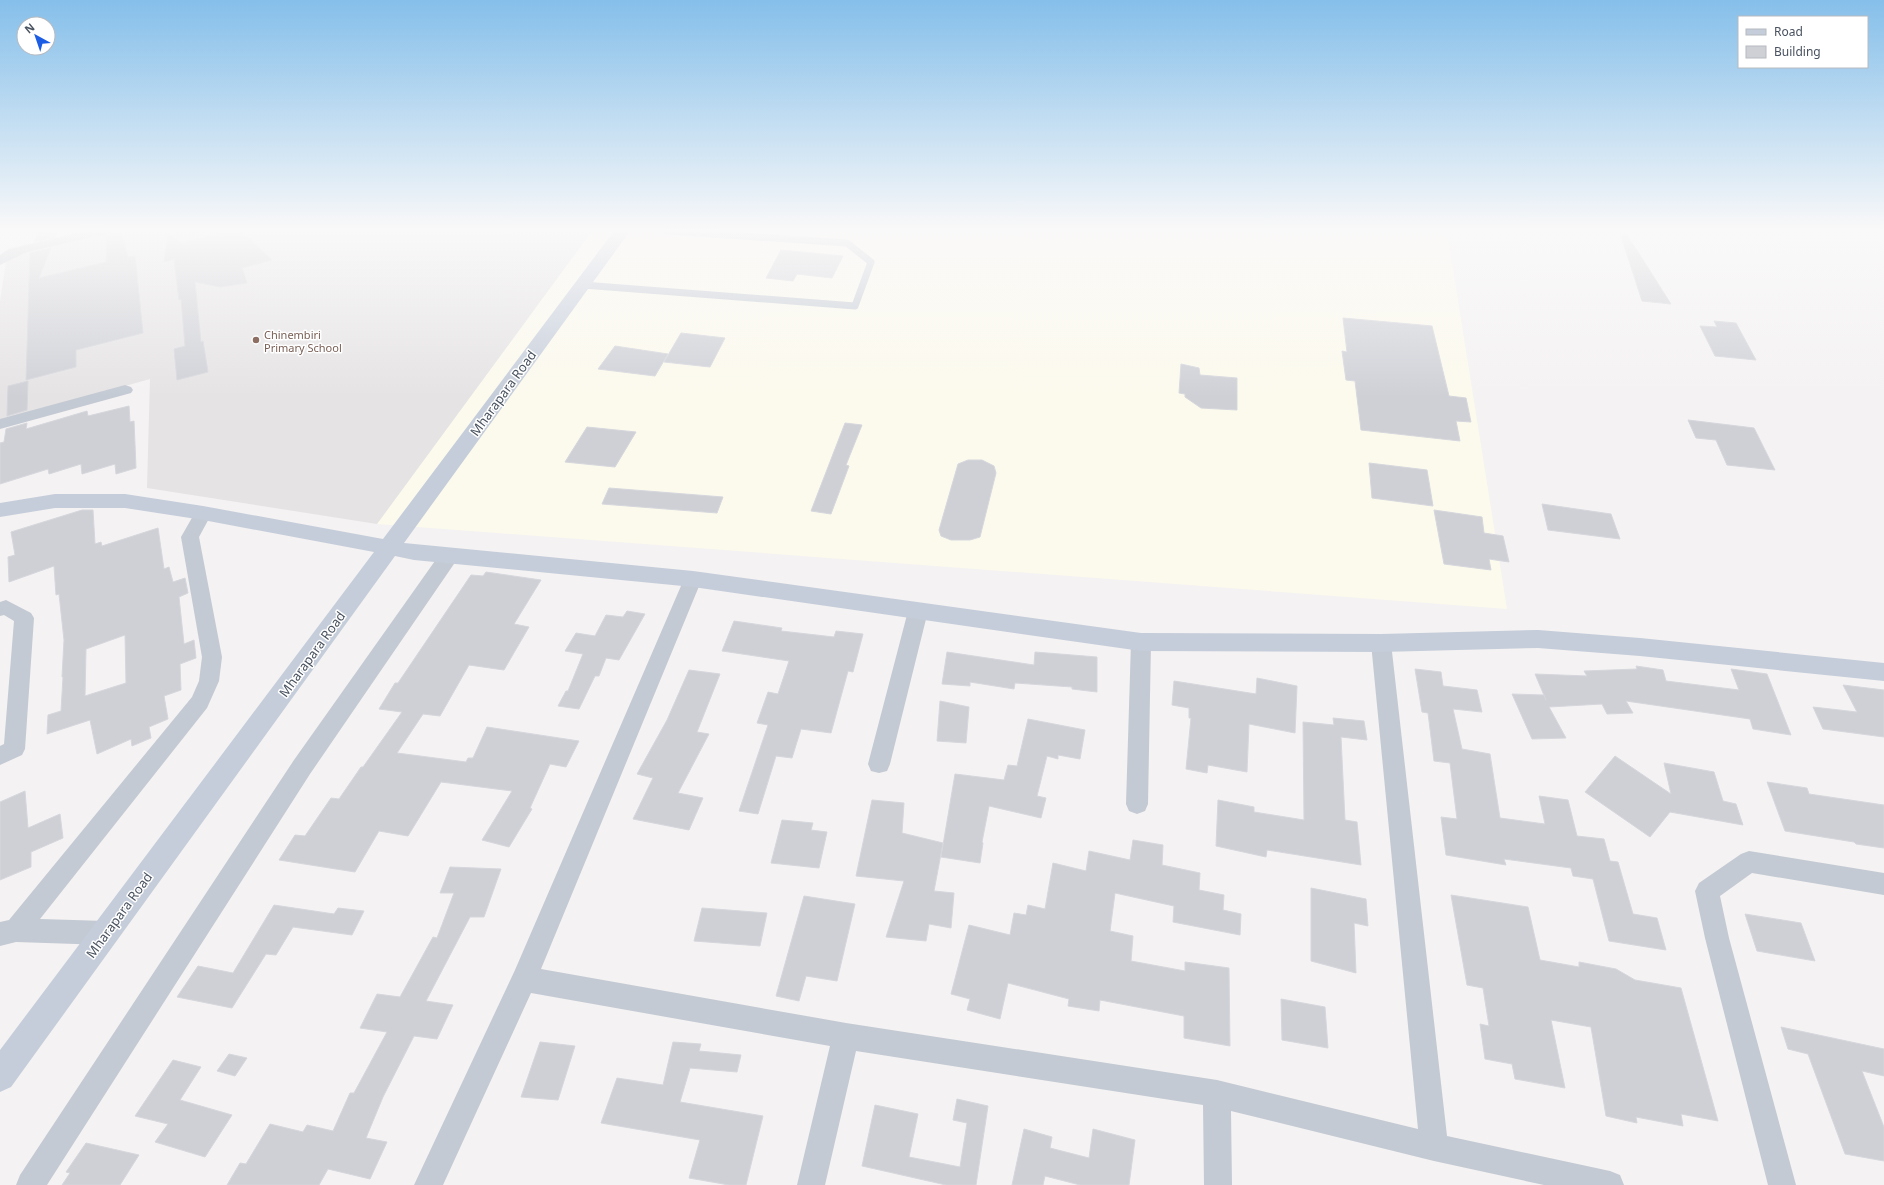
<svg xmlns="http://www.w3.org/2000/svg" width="1884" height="1185" viewBox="0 0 1884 1185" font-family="'Noto Sans',sans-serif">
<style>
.commercial{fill:#fcfaed}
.education{fill:#e5e3e4}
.building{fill:#ced0d6;stroke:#d6d7dd;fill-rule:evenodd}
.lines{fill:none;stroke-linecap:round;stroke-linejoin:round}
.lane{stroke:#c3cad3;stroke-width:7}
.street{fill:#c3cad3;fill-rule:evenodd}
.secondary{fill:#c5cdda;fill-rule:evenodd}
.education-dot{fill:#8d6e63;stroke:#fff;stroke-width:1.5}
.labels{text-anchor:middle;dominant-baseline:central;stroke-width:3;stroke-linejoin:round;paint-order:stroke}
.far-education-label{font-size:11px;fill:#785e54;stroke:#fff;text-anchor:start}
.street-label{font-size:13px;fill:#49525f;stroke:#fff}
</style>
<rect width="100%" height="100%" fill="#f4f2f2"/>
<path class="commercial" d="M592,231H1447L1507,609L377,524Z"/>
<path class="education" d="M87,231H592L377,524L147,488L150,379L0,421V301L8,248Z"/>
<path class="building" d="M39,231H57L55,237L34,242Z
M121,231L128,257L135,256L143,333L76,350V367L26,380L30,253L51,248L39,278L106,262L107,235Z
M230,231H242L272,260L242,268L247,283L220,287L195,282L201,342L203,341L208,372L177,380L174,349L185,346L181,299L179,300L174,259L164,262L168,233L181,243Z
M1626,233L1671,304L1642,301L1621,236Z
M781,250L843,256L832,278L797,274L793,281L766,278Z
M1343,318L1432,326L1449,396L1466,398L1471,422L1456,421L1460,441L1361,430L1355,381L1346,380L1342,351L1347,352Z
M1714,321L1736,323L1756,360L1715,356L1700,326L1717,327Z
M681,333L725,338L710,367L664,362Z
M615,346L668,354L655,376L598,369Z
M1181,364L1199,368L1200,375L1237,378V410L1201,408L1185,397V394L1179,393Z
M28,381L27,410L7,416L8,386Z
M129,406L130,422L134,421L136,468L116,474L115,464L82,474L81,464L49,474L48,469L0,484V443L4,442L6,429L27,423L26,429L87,411L88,416Z
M1688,420L1754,428L1775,470L1727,465L1716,440L1696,438Z
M845,423L862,425L846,465L849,466L831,514L811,511Z
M587,427L636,432L615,467L565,462Z
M968,460H982L994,466L996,473L980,537L970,540H951L941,536L939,530L958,464Z
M1369,463L1427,470L1433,506L1372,498Z
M609,488L723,497L717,513L602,504Z
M1542,504L1611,514L1620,539L1548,530Z
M82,510H93L95,544L101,542L102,546L158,528L164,569L169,567L173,582L185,578L188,593L179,597L184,644L194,640L196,658L180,664L181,690L164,696L168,719L149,727L151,738L132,746L131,739L97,754L90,720L47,734L48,715L61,711L63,677H62L64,640L59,594L56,595L54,566L9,582L8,557L15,555L11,532ZM125,635L126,683L85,696L86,649Z
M1434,510L1482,517L1484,533L1503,536L1509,562L1489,559L1491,570L1444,564Z
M486,572L541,580L514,624L529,627L504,670L469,665L440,716L423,714L397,753L466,762L468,758H473L487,727L579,741L566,767L550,764L530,808L532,809L509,847L482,840L512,791L441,782L408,836L379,831L355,872L279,860L295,835L305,836L331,798L339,799L361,767H363L402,712L379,709L395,683H398L471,575L483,576Z
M627,611L645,614L619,660L606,658L599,676H595L579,709L558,706L566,691H568L583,654L565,651L576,633L595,636L606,615L623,617Z
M734,621L782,628L781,631L834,637L836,631L863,634L853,672L848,671L831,733L801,729L792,758L776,756L758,814L739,811L768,725L757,723L768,692L778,694L789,661L722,651Z
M947,652L1034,665L1035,652L1097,657V692L1072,689V687L1015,683L1014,689L970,682V686L942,684Z
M1636,666L1663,670L1666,681L1739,690L1731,669L1767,674L1791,735L1753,729L1750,719L1626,701L1633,713L1607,714L1602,704L1549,707L1566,738L1532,739L1512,694L1544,695L1546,700L1535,674L1587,676L1584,671L1637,669Z
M1415,669L1441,672L1443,686L1477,690L1482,712L1453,709L1462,749L1490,754L1500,818L1545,824L1539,796L1568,800L1577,836L1604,839L1610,861L1618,862L1633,914L1657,918L1666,950L1609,941L1593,879L1573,876L1571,868L1504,859L1506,865L1446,855L1441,817L1457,819L1450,763L1434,761L1428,713L1422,712Z
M689,670L720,674L697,732L709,734L678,793L703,798L689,830L633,819L653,778L637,774L667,720Z
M1257,678L1297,686L1295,733L1249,724L1247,772L1208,765L1207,773L1186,769L1191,718H1189V708L1172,705L1174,681L1256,694Z
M1843,685L1884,690V737L1823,729L1813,707L1857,712Z
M940,701L969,707L966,743L937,741Z
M1333,718L1364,721L1367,740L1341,737L1345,820L1357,822L1361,865L1267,850L1266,857L1216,846L1218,800L1254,807V812L1304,820L1303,722L1334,725Z
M1028,719L1085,730L1080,759L1058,755V759L1047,756L1037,796L1046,798L1041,818L989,806L982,842L983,843L980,863L941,857L955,774L1004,780L1008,765L1017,766Z
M1615,756L1671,794L1664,763L1714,772L1723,801L1736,804L1743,825L1670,812L1650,837L1585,792Z
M1767,782L1807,788L1809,794L1884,805V848L1856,844L1854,842L1785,831Z
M25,791L28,828L60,814L63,838L31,852V867L0,880V802Z
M872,800L904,803L902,833L943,843L934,891L954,893L951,928L929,924L926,941L886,937L904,881L856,876Z
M782,820L813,823L811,830L827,832L819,868L771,863Z
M1133,840L1163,845L1162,865L1200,873L1199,890L1224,895L1223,910L1241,914L1240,935L1173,922L1174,906L1115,893L1110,931L1133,936L1131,961L1185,971V962L1229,968L1230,1046L1184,1038V1016L1100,1000L1099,1011L1068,1006L1069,999L1008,983L1000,1019L967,1010L970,999L951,994L969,925L1010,935L1014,913L1026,915L1028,905L1045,909L1053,863L1086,871L1089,851L1130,860Z
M450,867L501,869L484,917H470L426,1001L453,1005L437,1039L414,1036L383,1097L366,1138L387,1142L370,1179L328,1169L319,1185H227L240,1163L246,1164L270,1124L303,1132L307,1125L333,1131L350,1093H354L387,1032L360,1028L377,994L400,997L433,937L437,938L454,893H440Z
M1311,888L1366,899L1368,926L1354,923L1356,973L1311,961Z
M1451,895L1528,907L1540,960L1579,967V962L1616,969L1635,980L1681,988L1718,1121L1681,1114L1683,1126L1636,1117L1637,1123L1606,1116L1591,1027L1551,1020L1565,1088L1515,1079L1512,1064L1485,1059L1480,1024L1489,1026L1483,988L1467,985Z
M804,896L855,904L837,981L806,976L799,1001L776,996Z
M274,905L334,914L338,908L364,911L352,935L293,927L276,955L266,954L232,1008L177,997L198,966L233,973Z
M702,908L767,913L760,946L694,941Z
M1745,914L1801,923L1815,961L1757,951Z
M1281,999L1325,1007L1328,1048L1282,1040Z
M1781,1027L1884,1049V1076L1862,1071L1884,1127V1161L1845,1154L1808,1054L1788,1049Z
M540,1042L575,1046L558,1100L521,1097Z
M673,1042L701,1044L699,1051L741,1055L737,1072L690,1068L680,1102L763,1116L746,1185H729L689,1178L700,1140L601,1123L617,1078L663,1085Z
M229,1054L247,1058L235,1076L217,1071Z
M173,1060L201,1067L180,1100L232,1115L205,1157L155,1142L168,1124L135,1116Z
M957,1099L988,1106L976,1185H946L862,1166L875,1105L918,1114L909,1157L960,1167L967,1123L953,1120Z
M1024,1129L1052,1137L1050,1148L1089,1158L1093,1129L1135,1140L1129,1185H1080L1045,1176L1043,1185H1012Z
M86,1143L139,1155L120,1185H62L70,1173L66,1172Z"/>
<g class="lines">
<path class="lane" d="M583,285L855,306L871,262L847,243L667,231"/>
<path class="street" d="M84,231H108L106,234L27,252L0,265V255L7,250Z
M125,385L131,387L133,390L131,393L0,429V419Z
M203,507L209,509L212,513L199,537L222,657L219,681L207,708L40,919L106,921L115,925L118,933L115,941L106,945L16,942L0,946V922L9,920L192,697L199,681L202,657L181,537L197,509Z
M449,549L456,551L458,556L456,561L310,774L47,1185H16L20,1175L294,760L442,551Z
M693,572L700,574L702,579L541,969L846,1023L1217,1080L1418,1129L1371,643L1374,638L1381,635L1388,638L1391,643L1447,1136L1610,1171L1620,1175L1624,1185H1544L1434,1161L1231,1111L1232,1185H1204L1203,1105L856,1051L825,1185H797L830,1046L531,993L443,1185H414L515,970L684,579L686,574Z
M6,600L31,613L34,618L25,749L22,755L0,765V746L4,744L14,621L4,615L0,616V602Z
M918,604L925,606L928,611L890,764L887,771L879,773L871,771L868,764L908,611L911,606Z
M1141,634L1148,637L1151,642L1148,804L1145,811L1137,814L1129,811L1126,804L1131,642L1134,637Z
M1749,851L1884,873V895L1752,873L1720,896L1729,938L1796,1185H1768L1705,938L1695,891L1699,883L1741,854Z"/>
<path class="secondary" d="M614,231H630L404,543L693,571L1141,633L1381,634L1538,630L1640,638L1884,663V681L1640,656L1538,648L1381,652L1141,651L693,587L414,560L395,556L11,1087L0,1092V1050L374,552L203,520L125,508H55L0,517V503L55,494H125L203,506L383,539Z"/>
</g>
<linearGradient id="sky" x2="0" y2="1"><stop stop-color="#85bfea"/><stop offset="0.58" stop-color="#faf9f9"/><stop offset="1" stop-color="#faf9f9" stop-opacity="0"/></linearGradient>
<rect width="1884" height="397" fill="url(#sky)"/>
<circle class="education-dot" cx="256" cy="340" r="4"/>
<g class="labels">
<g class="far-education-label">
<text x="264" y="334">Chinembiri<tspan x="264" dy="13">Primary School</tspan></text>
</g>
<g class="street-label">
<text transform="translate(503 393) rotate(-54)">Mharapara Road</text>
<text transform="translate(312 654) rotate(-54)">Mharapara Road</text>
<text transform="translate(119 915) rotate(-54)">Mharapara Road</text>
</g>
</g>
<rect x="1738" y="16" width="130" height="52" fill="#ffffff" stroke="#b6babf"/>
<rect x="1746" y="29" width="20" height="6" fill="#c5cdda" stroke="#b6babf"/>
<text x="1774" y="36" font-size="12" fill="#49525f">Road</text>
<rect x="1746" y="46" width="20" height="12" fill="#ced0d6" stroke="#b6babf"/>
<text x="1774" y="56" font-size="12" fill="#49525f">Building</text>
<g transform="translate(36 36) rotate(320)"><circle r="19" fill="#ffffff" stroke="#b6babf"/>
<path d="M0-3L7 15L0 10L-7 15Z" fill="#1c5de4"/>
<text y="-6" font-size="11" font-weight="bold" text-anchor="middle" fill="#49525f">N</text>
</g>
</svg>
